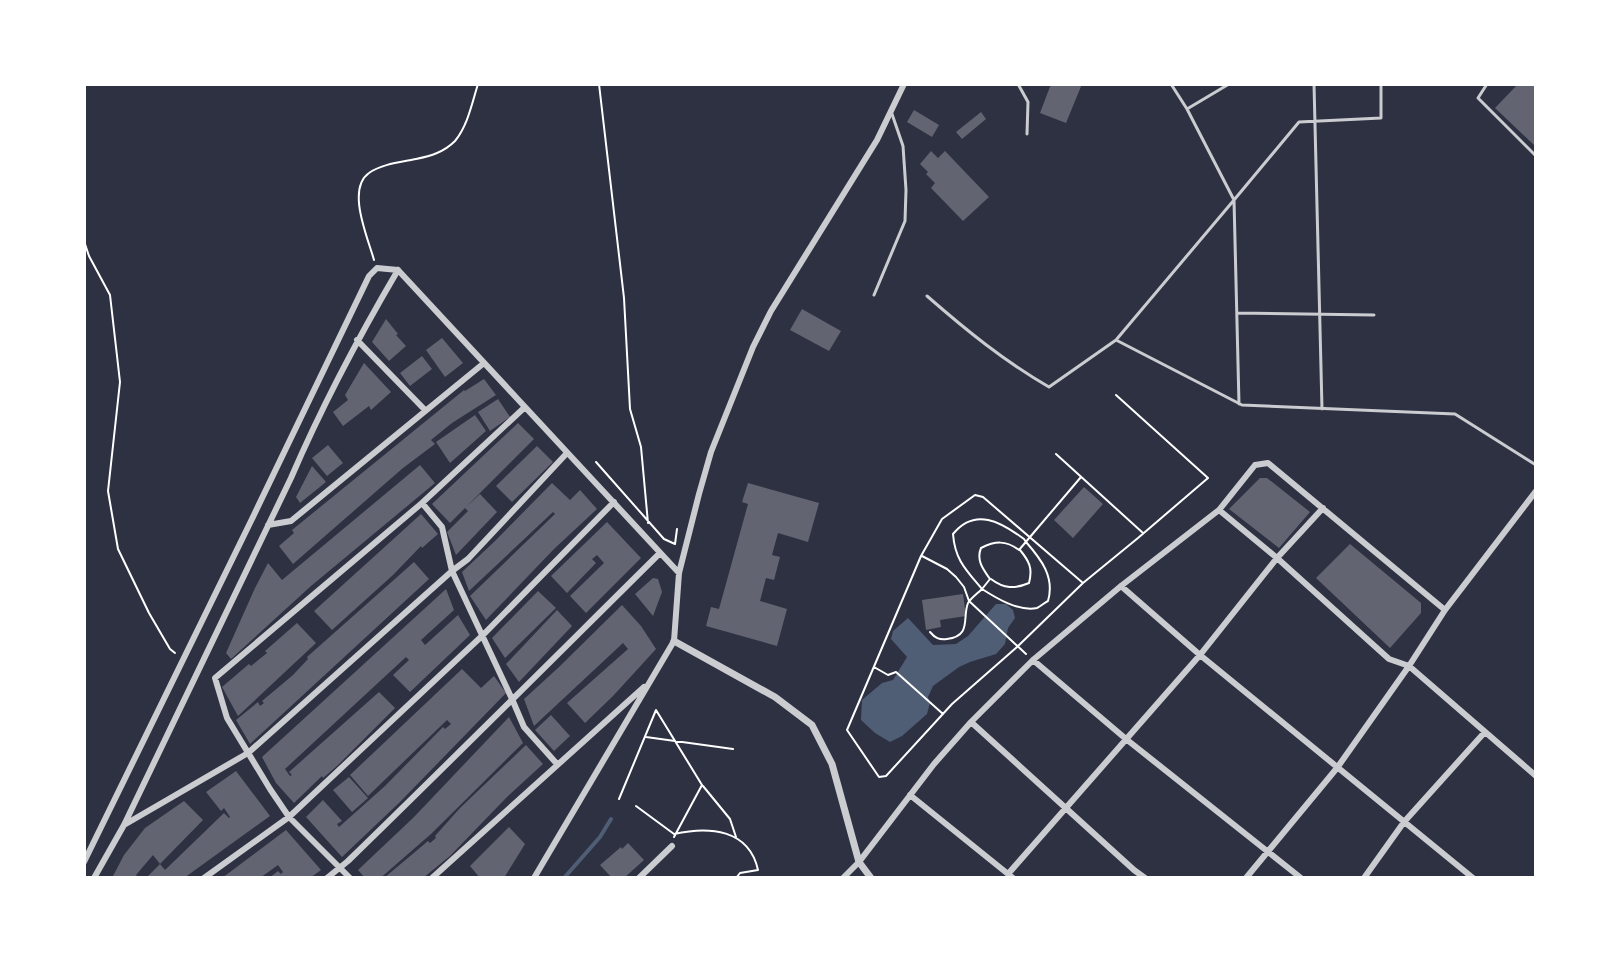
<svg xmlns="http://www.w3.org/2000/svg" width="1620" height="962" viewBox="0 0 1620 962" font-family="'Playfair Display',serif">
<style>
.water{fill:#4f5d75}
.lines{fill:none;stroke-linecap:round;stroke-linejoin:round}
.stream{stroke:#4f5d75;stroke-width:4}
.building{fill:#626471}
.path{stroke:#fff;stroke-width:2}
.service{stroke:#caccd0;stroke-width:3}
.minor{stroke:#caccd0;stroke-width:6}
.tertiary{stroke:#caccd0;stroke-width:7}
</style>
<rect width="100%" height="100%" fill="#2d3142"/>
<path class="water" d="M996,604H1006L1013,610L1015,618L1008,628L1005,644L996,654L970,662L959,667L933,686L928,697L930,703L927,714L902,736L890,742L875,733L861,720L862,700L882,683L893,680L907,657L891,639L893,631L908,618L933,645L956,644L968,636Z"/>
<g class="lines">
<path class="stream" d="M564,878L600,837L611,819"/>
</g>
<path class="building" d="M1051,84H1082L1066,123L1040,113Z
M1518,84H1536V147L1495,108Z
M914,110L939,125L932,137L907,122Z
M981,112L986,119L962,139L956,132Z
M931,151L938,158L945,151L989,197L963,221L931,188L935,183L926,174L928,172L920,164Z
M802,309L841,331L829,351L790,330Z
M386,319L398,334L396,335L406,346L389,361L372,342Z
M442,338L463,363L445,377L426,350Z
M422,356L432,369L410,386L400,373Z
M364,363L391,392L371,410L369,406L343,426L333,412L348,400L345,395Z
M484,379L496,395L452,423L431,440L435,444L403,468L293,564L279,546L294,533L292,530L464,390L465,391Z
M498,399L510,417L490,431L478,412Z
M475,415L486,431L450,463L436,442Z
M518,423L534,439L450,523L432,504Z
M328,445L343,463L327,476L312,458Z
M537,446L553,462L512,502L496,486Z
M420,465L435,483L311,586L231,659L226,653L255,588L268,563L282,580Z
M312,466L326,482L300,503L296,497Z
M1260,478H1267L1310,512L1279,548L1229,509Z
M552,483L570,500L580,490L597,509L554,549L486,620L470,596L555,514L553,512L469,591L462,572L495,541Z
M748,483L819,503L808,542L778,533L772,555L780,557L774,580L766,578L760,601L787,609L777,646L706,626L711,607L719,609L748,504L742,502Z
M1084,487L1103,504L1073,538L1054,520Z
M480,494L497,512L456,555L447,532L468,511L465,508Z
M421,514L438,534L422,548L421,546L393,575L332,630L314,611Z
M607,522L641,558L586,613L570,596L604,563L597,555L592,559L596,563L567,593L551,576Z
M1350,544L1421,603V613L1390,648L1316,578Z
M414,562L429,579L250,744L236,720L258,702L260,706L264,703L262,701L293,675L308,659L307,657Z
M653,578L658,579L662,592L653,616L635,594Z
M446,589L454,610L421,640L425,645L458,615L470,635L410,692L393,675L409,660L406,657L285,769L290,776L292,775L289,772L379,692L395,708L337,766L323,778L322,776L294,803L276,783L262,757Z
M538,591L556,608L505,658L492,638Z
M963,594L966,616L940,620L941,627L926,630L922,600Z
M622,605L641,626L656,649L613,696L585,723L567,703L628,649L623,643L534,726L524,699L559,667Z
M557,610L572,626L519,682L506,664Z
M297,623L316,643L238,716L222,687L249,664L251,666L267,653L265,651Z
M462,669L481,688L494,676L506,693L400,802L342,857L306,817L323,800L342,821L337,824L339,827L385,786L443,727L445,729L451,724L447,720L368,796L350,775Z
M551,715L570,736L554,751L535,730Z
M509,717L523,743L431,834L385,874L380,878H365L358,870L414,817Z
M526,745L543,764L507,797L450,856L423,878H384L428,841L430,843L436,838L435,836L460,808Z
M236,771L270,816L184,878H146L160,864L165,870L224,813L229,818L230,817L224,808L221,811L206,792Z
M349,777L368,798L352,812L333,790Z
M184,801L203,820L160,864L153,855L136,875L139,878H112L124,855L145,828Z
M509,827L525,844L504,878H480L470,866Z
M286,830L321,870L310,878H269L278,871L281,874L283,872L278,865L260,878H222Z
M628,843L644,860L624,878H612L600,865L621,847L622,849Z"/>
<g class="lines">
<path class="path" d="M599,84L624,298L630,409L641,447L648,523
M84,241L89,256L110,295L120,382L108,491L118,549L149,613L170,649L175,653
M374,260C368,238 346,189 369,173C381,164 402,162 416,159C431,156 444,152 455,141C468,125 472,103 478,84
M1056,454L1143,533
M596,462L664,539L675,544L677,529
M922,556L947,569L956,577L964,587L969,601L1026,654
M991,579C1004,589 1015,589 1029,583C1033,568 1029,561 1020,550
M1083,583L983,497L975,495L942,519L921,556L847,730L879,777L886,776L952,704L1017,647L1083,583L1138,538L1208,478L1116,395
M930,632C935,638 939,640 947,639C972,636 962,618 968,603C971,598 978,593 982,589C966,570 955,560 953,534C975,507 1001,522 1024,539L1026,542C1041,559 1055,577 1048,601C1044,603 1041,606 1037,608C1019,612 996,598 982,589L990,579C983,569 976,560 981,548C995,541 1006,540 1019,550L1030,537L1081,477
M874,667L888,675L896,672L943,714
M646,737L733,749
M703,786L730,819L736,837
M619,799L656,710L702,785L674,837
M636,806L674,834C709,826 749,829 758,870L740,873L736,878"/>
<path class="service" d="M1018,84L1028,102L1027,134
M1171,84L1187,109L1234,200L1116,340L1242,405L1455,414L1536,465
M1314,84L1322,409
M1487,84L1478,98L1536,156
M1187,109L1229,84
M874,295L905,221L906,190L903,146L892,114
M927,296C966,330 1004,361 1049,387L1116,340
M1237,313L1374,315
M1239,404L1234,200L1299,122L1381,118V84"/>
<path class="minor" d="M398,270L679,573
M357,340L425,410
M422,503L442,527L452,571L512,699L524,727L557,764
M1219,510L1277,558L1389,659L1409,666L1536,776
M268,525L291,521L484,363
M1121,586L1200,655L1473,878
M1033,660L1126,739L1301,878
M971,722L1134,870L1145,878
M910,795L1013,878
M124,825L248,753L452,571L468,559L567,453
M84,862L251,521L369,276L377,268L398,270
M1008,874L1200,655L1277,558L1323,508
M94,878L124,825L291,478C322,406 358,338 398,270
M204,878L289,817L483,635L614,502
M327,878L348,861C453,759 556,656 660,553
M350,878L289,817L270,789L227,718L215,678L422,503L525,407
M432,878L644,687
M534,878L674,641L679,573L699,494L711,452L753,347L771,311L877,140L904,84
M639,878L672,846
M843,878L859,862L934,764L971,722L1033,660L1121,586L1219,510L1255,465L1268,463L1445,610
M1246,878L1337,768L1409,666L1445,610L1536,491
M1364,878L1404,822L1484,733"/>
<path class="tertiary" d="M674,641L775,697L812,725L832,764L859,862L871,878"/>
</g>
<rect width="1620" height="962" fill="none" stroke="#ffffff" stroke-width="172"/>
</svg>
